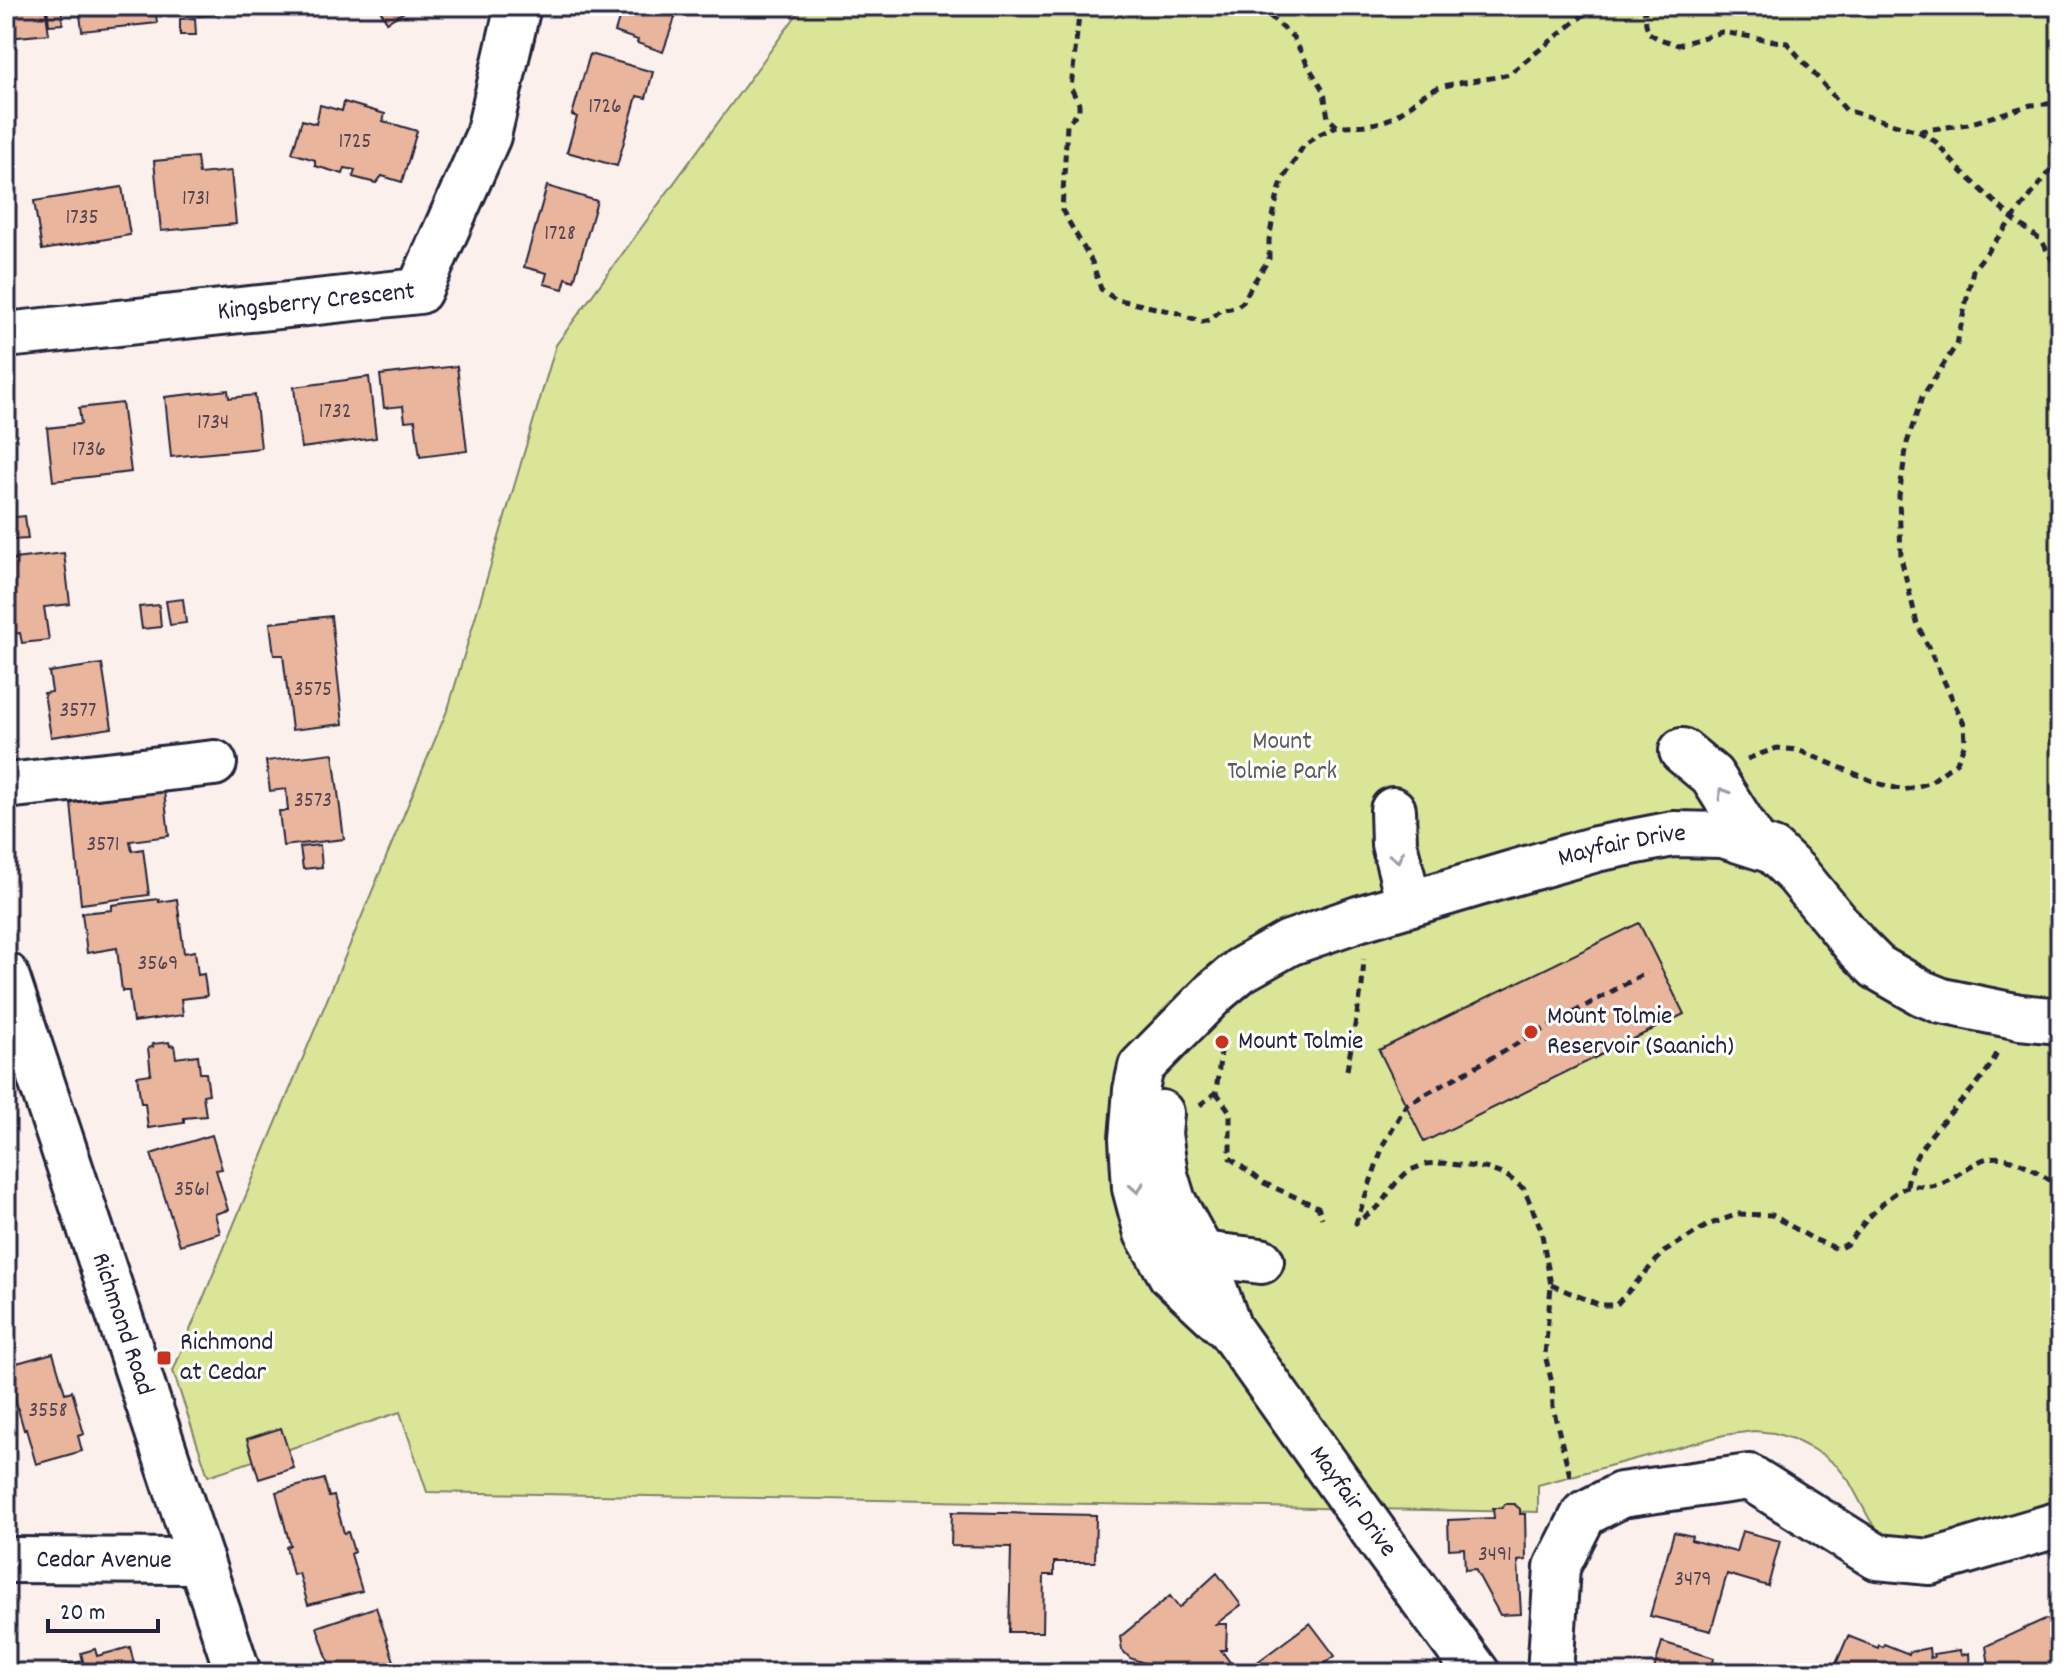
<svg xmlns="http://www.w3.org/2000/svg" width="2066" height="1679" viewBox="0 0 2066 1679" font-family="Dekko,sans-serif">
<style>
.green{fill:#dae598;stroke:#7e846a;stroke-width:2}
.building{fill:#e9b59c;stroke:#22223b;stroke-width:2}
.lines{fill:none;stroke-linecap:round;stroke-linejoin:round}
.minor-casing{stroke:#22223b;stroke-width:50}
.major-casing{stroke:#22223b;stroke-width:50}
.path{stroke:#22223b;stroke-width:5;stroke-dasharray:8 6;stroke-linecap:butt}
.minor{stroke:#fff;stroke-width:44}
.major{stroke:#fff;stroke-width:44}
.oneway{stroke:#9c9ca7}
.poi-dot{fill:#c8321e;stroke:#fff;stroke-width:3}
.labels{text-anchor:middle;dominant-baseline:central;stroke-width:6;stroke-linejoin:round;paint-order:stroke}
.number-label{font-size:22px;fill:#544753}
.street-label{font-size:26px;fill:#22223b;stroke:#fff}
.park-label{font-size:26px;fill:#595c57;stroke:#fff}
.poi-label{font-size:26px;fill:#22223b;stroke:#fff;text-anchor:start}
</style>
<rect width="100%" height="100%" fill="#fbf0eb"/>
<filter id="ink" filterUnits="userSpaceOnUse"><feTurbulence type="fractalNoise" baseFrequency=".0125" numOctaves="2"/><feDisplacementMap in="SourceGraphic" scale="16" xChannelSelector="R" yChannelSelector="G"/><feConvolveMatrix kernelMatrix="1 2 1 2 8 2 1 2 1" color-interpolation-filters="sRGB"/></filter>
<g filter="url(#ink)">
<path class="green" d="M803,6H2060V1505L1927,1543L1892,1540L1878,1530L1870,1520L1849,1481L1837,1466L1822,1454L1793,1439L1774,1433L1754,1431L1724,1435L1538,1485V1512L427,1492L400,1412L208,1476L173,1371L449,706L556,345Z"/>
<path class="building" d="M6,6H45L49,34L8,38L11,70H6Z
M47,6H61L63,24L49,25Z
M79,6H155L157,23L82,31Z
M197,6H274L198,16Z
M378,6H414L387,22Z
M623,6H679L663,52L637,43L638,40L615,32Z
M195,18L196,35H180V19Z
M590,54L653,72L646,98L637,96L617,166L567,152L577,117L572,115Z
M344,102L385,114L383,121L417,131L402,182L382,176L376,183L353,177L355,170L345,168L343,174L315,166V160L292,153L302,120L316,124L320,105L342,111Z
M197,157L199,174L231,171L236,224L161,231L154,161Z
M547,186L597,201L574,281L566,278L563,289L544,284L547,273L524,267Z
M122,187L130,235L42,250L34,201Z
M457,366L467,451L420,457L415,420L405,421L403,406L384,408L380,375Z
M369,377L376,438L301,448L294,387Z
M228,390L229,398L255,395L261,448L171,457L165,397Z
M122,403L131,472L53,481L47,428L81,424L79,408Z
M12,487L14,512H6V488Z
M25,516L28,539L9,540L6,518Z
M64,553L70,604L44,607L49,640L22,643L20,633L9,634L8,625H6V560Z
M183,599L186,623L170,625L166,601Z
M159,605L161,627L142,629L139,607Z
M331,616L343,724L292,730L283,655H274L270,623Z
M102,664L112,728L51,737L44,693L52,692L49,672Z
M333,753L344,839L283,846L279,811H288L286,789L270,791L266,761Z
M164,791L169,836L130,841L132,851L143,849L149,895L81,904L71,803Z
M320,845L322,867L303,869L300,847Z
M159,899V902L177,899L184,953L195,951L198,975L204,974L207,996L181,999L183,1015L133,1022L129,991H122L117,948L87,953L82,913L112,910V905Z
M1639,923L1684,1014L1424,1142L1379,1050Z
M169,1042L170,1046L174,1045L176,1058L198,1055L200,1073H206L209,1094L203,1095L206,1116L184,1118V1123L148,1128L145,1103H141L137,1076L151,1074L148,1048L153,1047L152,1044Z
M212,1135L222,1169L216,1170L228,1210L215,1214L220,1233L180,1245L151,1154Z
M53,1353L65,1393L72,1391L84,1434L78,1436L82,1451L36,1464L26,1429L24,1430L6,1366Z
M281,1428L294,1468L259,1479L247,1439Z
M324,1479L329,1497L334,1496L344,1533L348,1532L354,1552L351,1554L362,1591L308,1605L299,1573L293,1575L286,1547L290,1545L276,1492Z
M1505,1504H1514L1520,1509V1514H1525L1526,1560L1518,1561L1521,1614L1500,1615L1475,1569L1465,1570L1464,1548L1449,1549L1448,1520L1494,1518L1493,1508H1502Z
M952,1512L1096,1515L1095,1562H1054V1575H1044L1043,1632H1009L1011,1547L951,1546Z
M1742,1531L1780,1541L1768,1586L1727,1574L1711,1631L1650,1616L1674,1532L1692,1536L1691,1540L1736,1552Z
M1217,1573L1241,1605L1216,1624H1227L1226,1650H1221L1238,1673H1130L1144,1663L1130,1658L1122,1650L1120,1637L1170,1596L1179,1608Z
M376,1607L398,1673H332L317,1627Z
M2045,1619L2060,1622V1673H1990L1986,1646Z
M1310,1623L1335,1656L1311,1673L1244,1672Z
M1848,1636L1878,1648L1879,1645L1883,1647L1884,1644L1909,1654V1652L1929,1648L1930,1658L1934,1657L1933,1654L1960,1650L1961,1655L1969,1653L1970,1673H1832Z
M1662,1642L1714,1658L1712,1668L1729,1673H1653Z
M130,1647L136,1672L56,1673L54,1669L83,1661L81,1653L95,1649L97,1656Z"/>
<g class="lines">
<defs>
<g id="minor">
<path id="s1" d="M6,335L419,291L488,136L518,6"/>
<path d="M1682,751L1712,776L1755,844"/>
<path d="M6,786L214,763"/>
<path d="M1393,810L1394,844L1409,903"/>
<path d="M1161,1113L1159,1134L1165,1175L1173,1201L1202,1254L1227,1323"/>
<path d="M1202,1254L1261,1261"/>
<path id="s2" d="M6,1560L201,1561"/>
<path id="s3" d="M1477,1673L1388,1552L1230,1330L1171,1275L1147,1233L1135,1188L1132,1139L1136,1090L1141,1067L1216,991L1241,970L1289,943L1358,919L1506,875L1596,849L1673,834L1723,835L1773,851L1797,874L1857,947L1877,967L1922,993L1942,1001L2020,1017L2060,1021"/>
<path d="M1550,1673L1557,1567L1584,1514L1621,1495L1749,1477L1877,1557L1930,1562L2060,1524"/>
</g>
<g id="major">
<path id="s4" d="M6,975L238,1673"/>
</g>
</defs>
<use href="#minor" class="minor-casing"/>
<use href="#major" class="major-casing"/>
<path class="path" d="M1080,6L1071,88L1079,104V110L1067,125L1062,210L1092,262L1101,289L1115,299L1178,313L1202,322L1210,320L1220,310L1236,307L1243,302L1252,285L1269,259V240L1275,206L1282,181L1304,145L1318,135L1337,126
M1259,6L1293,37L1309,67L1324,92L1328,118L1337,126C1357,126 1381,126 1398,114C1411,106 1420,95 1435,89C1459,80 1485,81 1509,74L1595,6
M1644,6L1646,24L1649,33L1657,38L1678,45L1722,32L1787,43L1846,110L1918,131L1936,142L1958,168L2012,218L2042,241L2058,271L2060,297
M1919,131L1968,124L2031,105L2060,103
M1747,759L1777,748L1798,750L1880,784L1904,790L1929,783L1957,762L1965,743L1964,724L1917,623L1901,558L1899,496L1907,443L1922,397L1957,344L1973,270L2060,158
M1347,1070L1362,986L1364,959
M1216,1092L1230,1112V1158L1264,1183L1318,1207L1322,1218
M1200,1105L1216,1092L1222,1043
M1907,1186C1913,1133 1976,1100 1997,1053
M1551,1285L1600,1305H1616L1664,1252L1708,1225L1738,1214L1772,1215L1813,1239L1838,1249L1847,1244C1862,1226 1883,1197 1905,1188C1914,1184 1926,1188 1936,1185C1952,1180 1965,1168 1980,1161C2006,1148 2039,1173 2060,1187
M1570,1476L1553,1408L1552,1383L1545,1355L1551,1285L1541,1229L1524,1189L1507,1176L1485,1168L1442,1163L1426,1164L1408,1171L1396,1183L1379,1206L1356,1223L1384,1143L1406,1105L1647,972"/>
<use href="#minor" class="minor"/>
<use href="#major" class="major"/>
</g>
<defs><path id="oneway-chevron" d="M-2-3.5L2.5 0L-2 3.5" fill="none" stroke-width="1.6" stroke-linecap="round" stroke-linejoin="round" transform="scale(2)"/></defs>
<g class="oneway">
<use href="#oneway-chevron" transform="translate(1723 793) rotate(-122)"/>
<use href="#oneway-chevron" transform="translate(1397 857) rotate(76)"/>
<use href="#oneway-chevron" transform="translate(1137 1188) rotate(80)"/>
</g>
</g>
<g class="poi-dot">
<circle cx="1531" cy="1032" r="8"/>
<circle cx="1222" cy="1042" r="8"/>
<rect x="156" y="1350" width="16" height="16" rx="4"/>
</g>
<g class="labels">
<g class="number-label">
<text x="605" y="107">1726</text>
<text x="355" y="142">1725</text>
<text x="196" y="199">1731</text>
<text x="82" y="218">1735</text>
<text x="560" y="234">1728</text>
<text x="335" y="412">1732</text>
<text x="213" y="423">1734</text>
<text x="89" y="450">1736</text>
<text x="313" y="690">3575</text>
<text x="78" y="711">3577</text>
<text x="313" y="801">3573</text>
<text x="103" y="845">3571</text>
<text x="158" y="964">3569</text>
<text x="192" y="1190">3561</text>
<text x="48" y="1411">3558</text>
<text x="1495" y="1555">3491</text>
<text x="1693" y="1580">3479</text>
</g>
<g class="street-label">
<text stroke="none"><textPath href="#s1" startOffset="312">Kingsberry Crescent</textPath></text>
<text stroke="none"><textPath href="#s3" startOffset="1262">Mayfair Drive</textPath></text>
<text stroke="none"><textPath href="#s4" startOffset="368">Richmond Road</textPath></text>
<text transform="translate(1352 1502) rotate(54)">Mayfair Drive</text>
<text stroke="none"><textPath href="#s2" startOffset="98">Cedar Avenue</textPath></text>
</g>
<g class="park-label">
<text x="1282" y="742">Mount<tspan x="1282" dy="30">Tolmie Park</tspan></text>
</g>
<g class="poi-label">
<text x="1547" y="1017">Mount Tolmie<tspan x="1547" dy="30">Reservoir (Saanich)</tspan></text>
<text x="1238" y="1042">Mount Tolmie</text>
<text x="180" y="1343">Richmond<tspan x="180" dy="30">at Cedar</tspan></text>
</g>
</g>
<rect width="2066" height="1679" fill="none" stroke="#fff" stroke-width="32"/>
<rect x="16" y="16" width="2034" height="1647" fill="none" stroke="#22223b" stroke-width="3" filter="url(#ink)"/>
<path d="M48 1619v12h110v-12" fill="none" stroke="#22223b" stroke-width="4"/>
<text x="60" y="1619" font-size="24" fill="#22223b" stroke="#ffffff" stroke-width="6" paint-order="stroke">20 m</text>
</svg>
